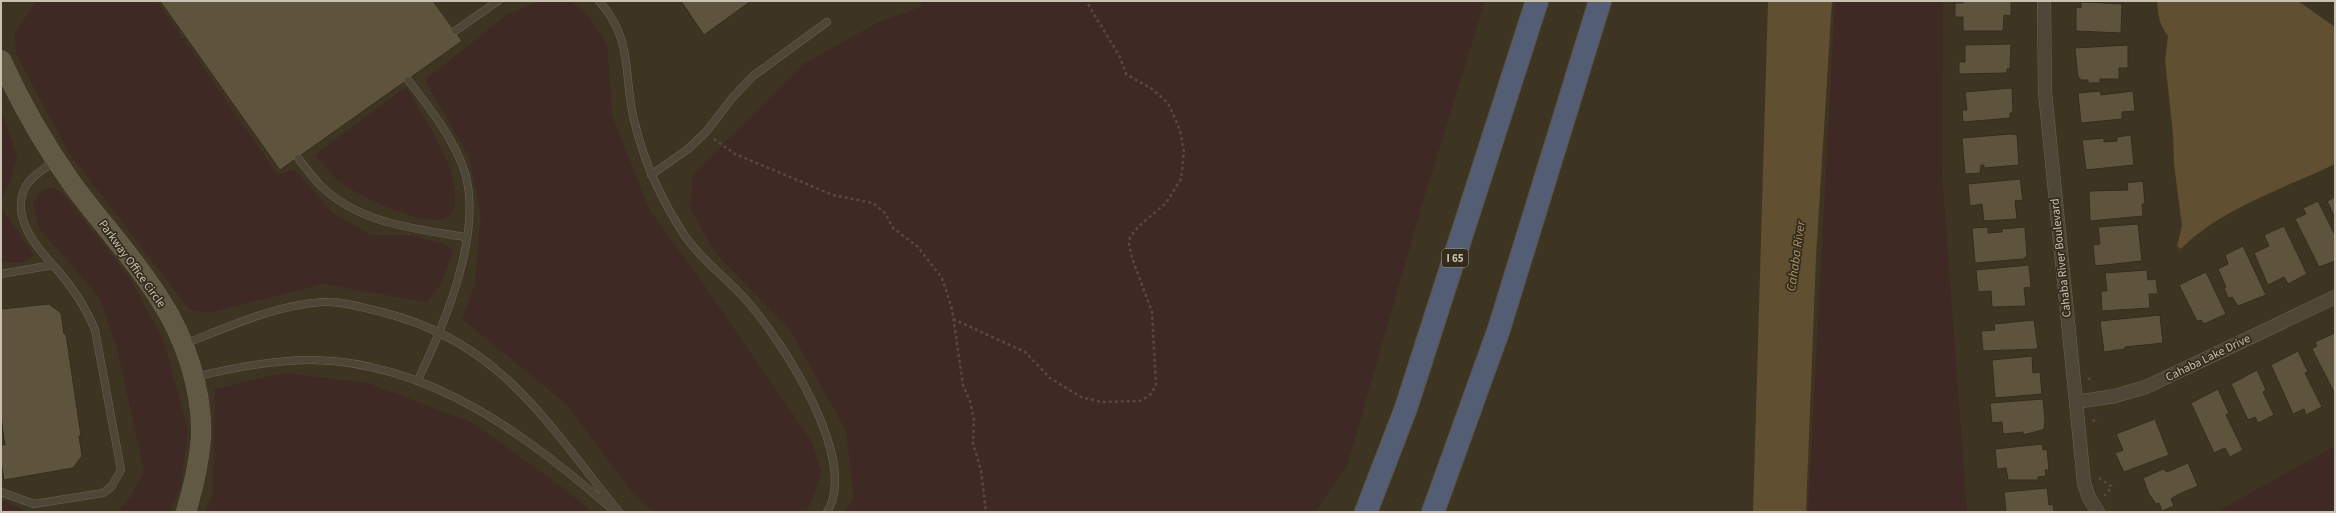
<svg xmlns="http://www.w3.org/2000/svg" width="2336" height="513" viewBox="0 0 2336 513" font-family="'Source Sans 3',sans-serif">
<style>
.green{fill:#3f2924}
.water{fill:#604f30}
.building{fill:#5e543e;stroke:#352d1d}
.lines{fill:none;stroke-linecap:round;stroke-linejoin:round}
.lane-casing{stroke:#6c6454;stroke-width:8}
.street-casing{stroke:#6c6454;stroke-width:14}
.secondary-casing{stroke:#6c6454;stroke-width:20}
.highway-casing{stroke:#595141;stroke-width:24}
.path{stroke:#5c4642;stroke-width:2.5;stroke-dasharray:3 3;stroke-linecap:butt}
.lane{stroke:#4e4636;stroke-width:7}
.street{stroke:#4e4636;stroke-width:13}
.secondary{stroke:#615944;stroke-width:19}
.highway{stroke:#535e75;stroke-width:22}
.labels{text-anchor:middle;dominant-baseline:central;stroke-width:3.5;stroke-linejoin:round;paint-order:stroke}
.shield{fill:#332b1b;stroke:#9c9585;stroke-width:1}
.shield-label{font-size:11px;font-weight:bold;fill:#c9c2b2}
.street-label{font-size:12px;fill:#c9c2b2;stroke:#332b1b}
.water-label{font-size:13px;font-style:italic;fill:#aa9369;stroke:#332b1b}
</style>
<rect width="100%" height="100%" fill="#3e3422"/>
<path class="green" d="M37,1H157L278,175L294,169L333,213L370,235H410L444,244L453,251L440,285L427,302L322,284L213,312L193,311L185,304L69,153L16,54L15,32Z
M542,1L571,2L585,12L607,44L612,115L650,211L702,282L812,442L821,472L815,493L806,512H654L631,491L566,404L462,319L475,284L481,215L469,157L425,80L508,14Z
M919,1H1485L1422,205L1347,466L1315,512H844L854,497L846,431L790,330L714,251L690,208L693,174L803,64L879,22L923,6Z
M1835,1H1943L1942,173L1967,512H1808Z
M406,87C424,119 459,166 455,204C451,244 358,195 343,184C332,177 324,164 315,155Z
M1,109L17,156L12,177L1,201Z
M53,187L64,195L129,277L163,339L188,431L181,485L170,512H117L131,496L144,471L117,348L99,297L39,228L33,203L42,191Z
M1,207L34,255L24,262H1Z
M283,373L368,383L473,423L555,482L593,512H205L213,495L215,389Z
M2335,446V512H2216Z
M1,500L28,512H1Z"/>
<path class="water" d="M1768,1H1832L1816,257L1806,512H1753Z
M2157,1H2298L2335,27V164C2285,188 2220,209 2181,249L2177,246L2182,226L2174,164L2173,134L2165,60L2168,36C2159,25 2158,14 2157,1Z"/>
<path class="building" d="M160,1H433L462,41L280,170Z
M681,1H751L704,35Z
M1963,1H2011V16L2004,15L2003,31H1963V17H1955V3H1963Z
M2081,2L2122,4L2121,33L2076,31V7L2081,8Z
M2011,44L2010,69H2007V73L1959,74V62H1965V45Z
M2128,45V68H2119V79H2100V83H2088V80H2080V78H2078L2075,48Z
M2012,88L2013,113H2010V118L1963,122L1962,110H1967L1965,92Z
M2100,91L2101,95L2133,91L2135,111L2122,112V119L2081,123L2078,93Z
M2010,134L2017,135L2019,165L1984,168V165H1981L1980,173L1965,174L1962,138Z
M2131,135L2134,165L2086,170L2082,140L2104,138V142L2117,141V137Z
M2020,179L2023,200L2015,201L2017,219L1984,221L1982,204L1970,206L1968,184Z
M2143,181L2145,204H2142L2143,216L2090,221L2089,191L2128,190L2127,183Z
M2335,197V218L2327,201Z
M2318,201L2335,235V261L2319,267L2295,219L2306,214L2303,208Z
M2138,224L2142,261L2095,266L2093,245L2100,244L2098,227Z
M2284,226L2307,274L2288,284L2284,277L2268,285L2254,253L2269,246L2264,235Z
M1988,227V233L2002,232V229L2025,227L2027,256L2023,259L1975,263L1972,228Z
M2243,246L2266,295L2238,306L2232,297L2228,298L2224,288L2226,287L2218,269L2228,264L2225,255Z
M2029,265L2031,287L2024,288L2026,306L1992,307L1991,291L1978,292L1976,270Z
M2147,270L2148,280L2156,279L2158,294H2149L2150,308L2102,311L2101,291H2107L2105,273Z
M2206,272L2226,314L2204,324L2201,320L2197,321L2179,285Z
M49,304L61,313L64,334H66L81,436H79L82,456L73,468L4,480L1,461V445H5L1,416V309Z
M2160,315L2163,343L2125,347V349L2104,352L2100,321Z
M2034,320L2038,349L1983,351L1981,331L1995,330L1994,324Z
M2335,333V394L2312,349L2317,346L2315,342Z
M2298,351L2308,372L2305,373L2322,407L2306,415L2304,409L2293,414L2271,365Z
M2032,356L2033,373L2040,372L2042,394L1995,398L1992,360Z
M2257,370L2266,390L2263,392L2274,415L2258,423L2255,417L2248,420L2231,384Z
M2218,389L2229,413L2226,415L2243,450L2230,457L2225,448L2214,453L2191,403Z
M2043,399L2045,419L2044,429L2042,430L2023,435V432L2003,434L2002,422L1992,423L1990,403Z
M2155,419L2169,455L2124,472L2115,453L2123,450L2116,434Z
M2042,444L2043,450L2047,449L2049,470H2045L2046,476L2038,477V480H2008L2006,468L1997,469L1995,449Z
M2188,463L2198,486L2177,495L2171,499L2174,506L2162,511L2159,503L2156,504L2149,494L2143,478L2163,469L2167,472Z
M2047,488L2049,505L2053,504L2054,512H2004H2006L2004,492Z"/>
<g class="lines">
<defs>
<path id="lane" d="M599,1C634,40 623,75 634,120C644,162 661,200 685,236C702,261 727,278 747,301C782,341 860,460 827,512
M455,31L498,1
M408,80C429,107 455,140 465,173C483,234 444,325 418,380
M298,158C305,167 313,178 321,186C360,224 416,229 466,237
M651,175L688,149L706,132L733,97L753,76L827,22
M1,274L53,265C35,246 10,215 26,186C32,175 46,168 56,160
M184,344C228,327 275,305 323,302C343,301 365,308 385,313C501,342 549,426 619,512
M194,377C233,368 272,360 313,360C430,362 528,436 613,510
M1,492L34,504L103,493L111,487L121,470L95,330C85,305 71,285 53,265"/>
<path id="street" d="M2044,1L2045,92L2076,402L2084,483L2089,498L2098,512
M2076,402L2115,396L2146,387L2335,297"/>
<path id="secondary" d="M1,60C21,104 45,146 73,185C101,223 134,258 159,298C185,337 203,391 201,438C199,463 193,489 186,512"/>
<path id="highway" d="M1366,512L1406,408L1537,1
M1433,512L1499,329L1600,1"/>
</defs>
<use href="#lane" class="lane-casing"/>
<use href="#street" class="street-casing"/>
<use href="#secondary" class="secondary-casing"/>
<use href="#highway" class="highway-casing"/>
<path class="path" d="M714,139L735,154L833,195L873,203L885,213L893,228L918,247L942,278L952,309L963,385L970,401L974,420L973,443L981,470L986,512
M953,319L1025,352L1050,378L1081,397L1101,402L1140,401L1150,395L1156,386L1152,312L1132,258L1129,244L1130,237L1139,226L1166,203L1181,179L1184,152L1180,130L1168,103L1152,89L1126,74L1120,57L1086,1
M2088,378L2093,382
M2093,422L2096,416
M2099,478L2111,486V488L2104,496"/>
<use href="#lane" class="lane"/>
<use href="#street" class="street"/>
<use href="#secondary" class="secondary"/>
<use href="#highway" class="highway"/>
</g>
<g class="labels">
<rect class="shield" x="1442" y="249" width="26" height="18" rx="3"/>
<g class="shield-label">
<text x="1455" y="258">I 65</text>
</g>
<g class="street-label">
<text transform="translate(2061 258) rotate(-96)">Cahaba River Boulevard</text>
<text transform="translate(132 264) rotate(54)">Parkway Office Circle</text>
<text transform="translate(2208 358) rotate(-26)">Cahaba Lake Drive</text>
</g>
<g class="water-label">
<text transform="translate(1796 256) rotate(-82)">Cahaba River</text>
</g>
</g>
<rect width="2336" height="513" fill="none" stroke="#c9c2b2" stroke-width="4"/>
</svg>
